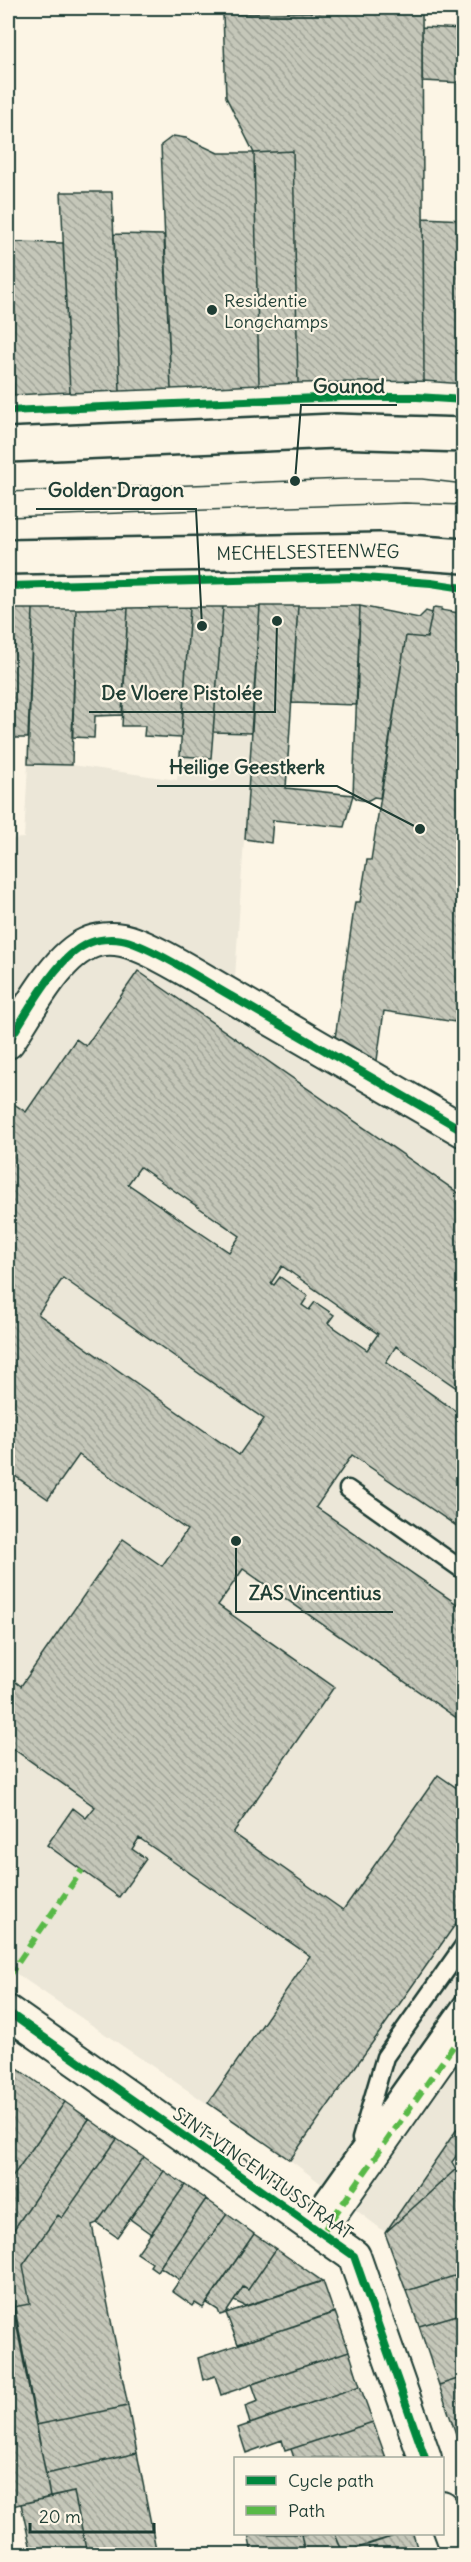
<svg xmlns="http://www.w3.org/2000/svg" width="471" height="2562" viewBox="0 0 471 2562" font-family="Delius,sans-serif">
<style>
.built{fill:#ece7d8}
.building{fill:url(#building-back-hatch);stroke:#1f3d34;stroke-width:1.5;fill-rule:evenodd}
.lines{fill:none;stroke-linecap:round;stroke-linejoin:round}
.service-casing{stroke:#1f3d34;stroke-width:21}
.pedestrian-casing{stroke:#1f3d34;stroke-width:28}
.minor-casing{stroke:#1f3d34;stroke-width:36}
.secondary-casing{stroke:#1f3d34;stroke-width:38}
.service{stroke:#fcf5e5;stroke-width:16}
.pedestrian{stroke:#fcf5e5;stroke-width:24}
.minor{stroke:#fcf5e5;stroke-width:32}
.secondary{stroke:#fcf5e5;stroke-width:33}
.tram{stroke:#1f3d34;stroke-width:1.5}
.quiet{stroke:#58b947;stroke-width:6;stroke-dasharray:12 6;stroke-linecap:butt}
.cycleway-casing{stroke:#fcf5e5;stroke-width:11}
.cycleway{stroke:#00873e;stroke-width:8}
.poi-dot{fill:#1f3d34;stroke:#fcf5e5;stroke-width:2}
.labels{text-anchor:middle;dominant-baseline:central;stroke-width:4.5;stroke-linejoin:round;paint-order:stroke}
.poi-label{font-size:18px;fill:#1f3d34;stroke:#fcf5e5;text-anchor:start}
.street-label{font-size:18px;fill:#1f3d34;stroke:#fcf5e5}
.leader{fill:none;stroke:#1f3d34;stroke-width:2}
.callout-dot{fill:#1f3d34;stroke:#fcf5e5;stroke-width:2}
.callout-label{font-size:20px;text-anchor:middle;font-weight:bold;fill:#1f3d34;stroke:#fcf5e5;stroke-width:4.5;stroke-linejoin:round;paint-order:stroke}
</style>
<defs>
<pattern id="building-back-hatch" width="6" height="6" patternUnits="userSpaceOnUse" patternTransform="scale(1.5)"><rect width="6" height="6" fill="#c5c7b9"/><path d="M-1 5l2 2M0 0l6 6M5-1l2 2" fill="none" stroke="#9fa397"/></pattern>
</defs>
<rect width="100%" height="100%" fill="#fcf5e5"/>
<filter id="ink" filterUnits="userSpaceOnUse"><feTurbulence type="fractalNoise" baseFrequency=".0167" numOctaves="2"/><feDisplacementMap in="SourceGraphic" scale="12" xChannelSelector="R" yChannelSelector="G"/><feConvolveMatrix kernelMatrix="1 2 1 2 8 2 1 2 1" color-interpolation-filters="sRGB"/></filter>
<g filter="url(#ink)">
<path class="built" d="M213,732L251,733L234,993L463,1114V2119L385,2232L290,2160L8,1968V839L24,838L28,764L72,765L177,780L180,756L211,758Z"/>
<path class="building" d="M422,10L424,381L298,383L293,151L254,153L226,97L223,14Z
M422,27L464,29V83L422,81Z
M173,136L186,138L218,153H254L259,385L171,389L161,145Z
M293,151L298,383L259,385L254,153Z
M61,192H112L120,391L70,393Z
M423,218L464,220V384L424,381Z
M8,220L14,395H8Z
M114,234L164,235L171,389L120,391Z
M8,242L63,243L70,392L14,395Z
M260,606H298L286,788L353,795L344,827L273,820L271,843L245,839Z
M298,606H360L357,705L292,703Z
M360,606L419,618L426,611L432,613L427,638L406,636L380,798L374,797L367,801L357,799L353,795Z
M190,607L181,738L144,736L145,726H122L128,608Z
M190,607H223L211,758L180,756Z
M223,607H260L251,733L213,732Z
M435,607L442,608L441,610L464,614V980L455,1022L384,1011L376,1067L334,1045L355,902H360L367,860H371L406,636L427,638L433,608Z
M128,608L122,715L95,716L94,738L72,737L76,609Z
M8,609H33L28,738H8Z
M33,609H76L72,765L28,764Z
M138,971L464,1197V1393L396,1346L386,1362L464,1417V1531L352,1455L316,1507L464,1609V1723L243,1569L218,1605L334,1687L233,1833L343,1910L438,1775L464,1793V1912L290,2160L208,2103L310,1956L139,1838L132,1849L146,1859L119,1897L47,1845L73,1808L86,1818L95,1807L8,1745V1676L21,1686L123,1539L162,1566L187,1530L79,1455L48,1499L8,1471V1100L26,1112L76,1039L86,1046ZM140,1167L240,1236L229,1252L128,1184ZM282,1266L378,1334L367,1350L328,1323L334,1315L315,1302L309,1310L302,1305L308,1296L280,1277L274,1285L271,1283ZM63,1278L264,1419L239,1455L38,1314Z
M8,2062L15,2067L8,2078Z
M15,2067L65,2102L8,2183V2078Z
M65,2102L89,2119L8,2238V2183Z
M89,2119L117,2139L62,2218L58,2215L23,2265L30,2304L13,2307L8,2271V2238Z
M464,2119V2145L452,2162L456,2169L385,2233Z
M117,2139L144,2157L97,2223L92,2225L128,2406L36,2425L13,2307L30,2304L23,2265L58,2215L62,2218Z
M144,2157L164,2171L117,2237L97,2223Z
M456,2169L464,2180V2273L406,2291L385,2233Z
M164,2171L185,2185L151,2234L130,2219Z
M185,2185L206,2199L157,2271L150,2266L152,2263L137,2253Z
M206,2199L227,2214L180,2280L160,2267Z
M227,2214L254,2234L203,2308L195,2303L193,2306L172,2291Z
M254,2234L276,2249L248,2290L243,2287L226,2313L220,2315L218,2310L207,2303Z
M276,2249L322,2281L245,2306L234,2301L243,2287L248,2290Z
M8,2271L50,2497L8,2507Z
M464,2273V2313L419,2326L406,2291Z
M323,2281L334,2313L238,2344L226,2313Z
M335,2312L349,2351L221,2395L215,2376L203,2380L198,2358Z
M464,2313V2377L439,2385L419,2326Z
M349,2351L360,2386L250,2424L245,2406L258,2401L252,2384Z
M464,2377V2457L439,2385Z
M360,2386L373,2422L285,2451L282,2440L246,2453L238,2428Z
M128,2406L137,2453L46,2474L36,2425Z
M373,2422L386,2458H294L291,2449Z
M137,2453L157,2554H87L74,2492L50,2497L46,2474Z
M74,2492L87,2554H32L21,2504Z
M248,2534H301L305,2554H252Z
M301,2534H335L343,2554H305Z
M335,2534H400L343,2553Z
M400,2534H413L419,2554H370L368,2544Z"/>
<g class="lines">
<defs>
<path id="service" d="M348,1489L464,1571
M361,2139L385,2057L464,1945
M308,2221L464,2001"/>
<path id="pedestrian" d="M322,2233L464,2031"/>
<path id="minor" d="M8,1042C27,1014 55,958 87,944C97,939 111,938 122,940C149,945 206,982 231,996C309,1041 386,1086 464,1131
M8,2012L354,2256L425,2458
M442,2508L459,2554"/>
<g id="secondary">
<path d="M8,445L335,431L464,435"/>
<path id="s1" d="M8,557L379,550L464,556"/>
</g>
</defs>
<use href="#service" class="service-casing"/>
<use href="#pedestrian" class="pedestrian-casing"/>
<use href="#minor" class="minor-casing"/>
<use href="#secondary" class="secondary-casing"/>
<use href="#service" class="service"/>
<use href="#pedestrian" class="pedestrian"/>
<use href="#minor" class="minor"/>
<use href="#secondary" class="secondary"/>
<path class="tram" d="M8,492L344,479H422L464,484
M8,517L405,503L464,505"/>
<path class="quiet" d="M8,1977L82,1870
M322,2233L464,2031"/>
<defs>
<path id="cycleway" d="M8,411L341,397H417L464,400
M8,586L351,577L431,583L464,588
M8,1042C27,1014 55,958 87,944C97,939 111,938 122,940C149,945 206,982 231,996C309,1041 386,1086 464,1131
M8,2012L354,2256L425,2458"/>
</defs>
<use href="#cycleway" class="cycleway-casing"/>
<use href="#cycleway" class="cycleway"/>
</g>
</g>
<circle class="poi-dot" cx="212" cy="310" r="6"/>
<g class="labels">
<g class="poi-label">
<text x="224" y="300">Residentie<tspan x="224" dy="21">Longchamps</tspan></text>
</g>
<g class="street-label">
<text stroke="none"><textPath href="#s1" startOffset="300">MECHELSESTEENWEG</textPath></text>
<text transform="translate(263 2173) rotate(35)">SINT-VINCENTIUSSTRAAT</text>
</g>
</g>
<path class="leader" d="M295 481L301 405H397M202 626L196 509H36M277 621L275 712H89M420 829L337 786H157M236 1541L236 1612H393"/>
<g class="callout-dot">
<circle cx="295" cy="481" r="6"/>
<circle cx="202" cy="626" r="6"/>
<circle cx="277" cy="621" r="6"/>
<circle cx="420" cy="829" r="6"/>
<circle cx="236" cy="1541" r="6"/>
</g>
<g class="callout-label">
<text x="349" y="393">Gounod</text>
<text x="116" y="497">Golden Dragon</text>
<text x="182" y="700">De Vloere Pistolée</text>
<text x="247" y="774">Heilige Geestkerk</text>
<text x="315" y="1600">ZAS Vincentius</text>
</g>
<rect width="471" height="2562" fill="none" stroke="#fcf5e5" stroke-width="30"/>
<rect x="15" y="15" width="441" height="2532" fill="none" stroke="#1f3d34" stroke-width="2" filter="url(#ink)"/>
<rect x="234" y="2457" width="210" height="78" fill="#fcf5e5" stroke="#a4ab9e" stroke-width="1.5"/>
<rect x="246" y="2476" width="30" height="9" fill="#00873e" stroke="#a4ab9e" stroke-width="1.5"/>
<text x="288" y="2487" font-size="18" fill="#1f3d34">Cycle path</text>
<rect x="246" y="2506" width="30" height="9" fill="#58b947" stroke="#a4ab9e" stroke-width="1.5"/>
<text x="288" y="2517" font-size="18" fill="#1f3d34">Path</text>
<path d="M30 2523v9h124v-9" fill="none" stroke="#1f3d34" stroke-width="3"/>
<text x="39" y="2523" font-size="18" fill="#1f3d34" stroke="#fcf5e5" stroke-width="4.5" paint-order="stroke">20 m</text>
</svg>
